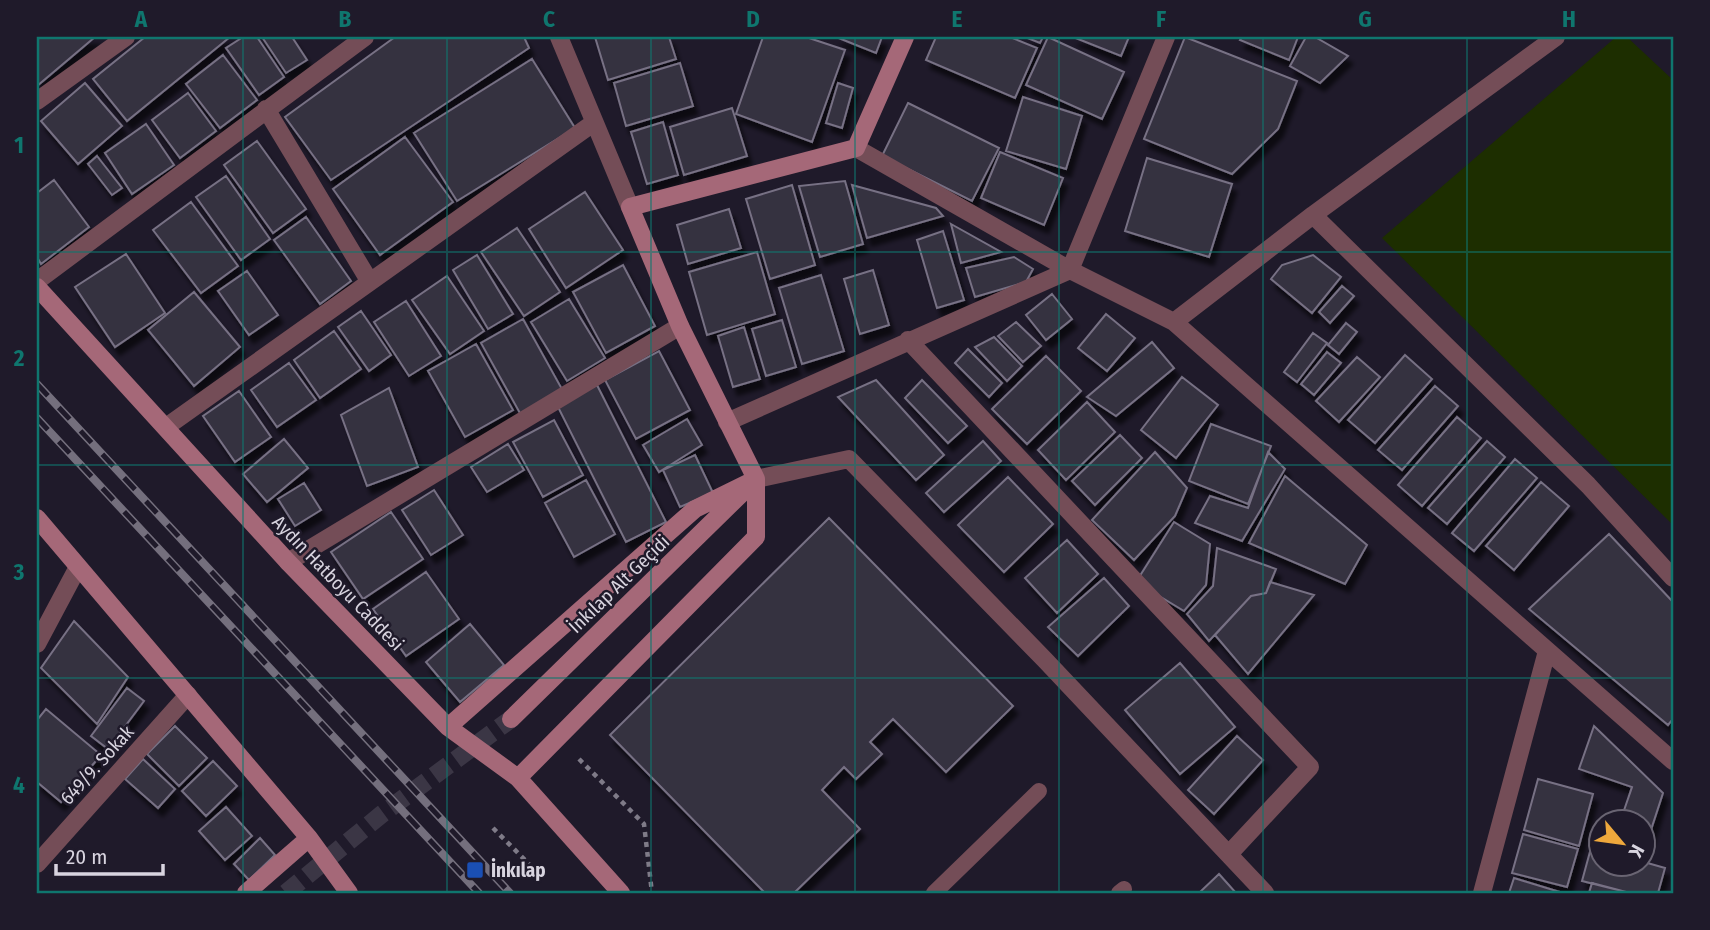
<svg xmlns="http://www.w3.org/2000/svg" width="1710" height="930" viewBox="0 0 1710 930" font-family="'Fira Sans Condensed',sans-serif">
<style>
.green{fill:#1d2e00}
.building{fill:#363041;stroke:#777184;stroke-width:2;filter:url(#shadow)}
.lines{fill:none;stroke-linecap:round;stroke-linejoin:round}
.secondary-tunnel{stroke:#3b3645;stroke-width:18;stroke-dasharray:18 9;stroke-linecap:butt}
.path{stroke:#7f7b88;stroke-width:4.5;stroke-dasharray:5 5;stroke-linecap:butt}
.lane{stroke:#744d57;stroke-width:16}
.street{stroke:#744d57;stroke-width:18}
.secondary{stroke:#a56878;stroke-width:18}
.rail-casing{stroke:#746f7d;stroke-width:8}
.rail{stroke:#1f1a2a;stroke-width:5;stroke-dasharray:16;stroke-linecap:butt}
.grid{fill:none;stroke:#0f766e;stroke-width:2;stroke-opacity:0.55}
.transit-dot{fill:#1a4fb4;stroke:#1f1a2a;stroke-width:2.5}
.labels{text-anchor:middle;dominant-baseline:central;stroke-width:5;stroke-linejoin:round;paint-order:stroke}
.street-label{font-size:19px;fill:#d8d4df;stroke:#1f1a2a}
.poi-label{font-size:19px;font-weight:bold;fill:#d8d4df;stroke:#1f1a2a;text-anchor:start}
.neatline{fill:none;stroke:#0f766e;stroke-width:2.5}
.grid-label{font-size:23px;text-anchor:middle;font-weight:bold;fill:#0f766e}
</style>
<defs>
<filter id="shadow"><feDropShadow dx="4.5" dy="8" stdDeviation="2" flood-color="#0009"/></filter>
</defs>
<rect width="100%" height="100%" fill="#1f1a2a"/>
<path class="green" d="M1616,37H1627L1673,80V525L1382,238Z"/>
<path class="building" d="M37,37H95L37,86Z
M145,37H230L127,121L93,79Z
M243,37H257L284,77L259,95L226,48Z
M262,37H292L307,60L286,73Z
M395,37H524L529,48L331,180L285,117Z
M595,37H669L676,59L608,80Z
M763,37H806L845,50L812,142L736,114Z
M836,37H882L876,53Z
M936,37H1010L1037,48L1015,98L926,60Z
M1025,37H1043L1040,43Z
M1048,37L1124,72L1102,119L1026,85Z
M1073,37H1129L1121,56Z
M1185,37L1297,81L1278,129L1232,174L1144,139Z
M1242,37H1298L1289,60L1240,40Z
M1306,37H1315L1348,56L1320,83L1290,66Z
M223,55L257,100L220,128L186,84Z
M532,59L575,128L457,201L414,133Z
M680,63L693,106L626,126L614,83Z
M85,83L122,126L78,164L41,121Z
M838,83L853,88L842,128L826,123Z
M188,93L216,131L180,158L152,120Z
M1023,97L1082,116L1066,169L1006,151Z
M908,103L999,148L972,201L882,156Z
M732,108L747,156L684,175L670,127Z
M663,122L678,175L647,184L631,132Z
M146,124L174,165L132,194L105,153Z
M405,137L453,202L380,255L333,189Z
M257,141L306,209L273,233L224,165Z
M1000,152L1063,178L1044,225L981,198Z
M97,156L122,188L112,195L88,164Z
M1147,158L1232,184L1209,257L1125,231Z
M226,176L270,239L241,260L196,197Z
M54,180L89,227L41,264L37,257V193Z
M845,181L863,244L820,257L799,186Z
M792,185L815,265L770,279L746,199Z
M852,185L936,208L943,216L867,238Z
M585,192L623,250L566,288L529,229Z
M191,202L238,266L201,293L153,230Z
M729,209L741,248L688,264L677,225Z
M306,217L351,281L320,304L274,240Z
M951,224L1001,252L961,263Z
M517,228L560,292L524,316L481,252Z
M943,231L964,300L937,308L917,240Z
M757,252L775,314L707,335L689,272Z
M126,254L165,313L115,347L75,287Z
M477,255L513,314L488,329L453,270Z
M1313,255L1341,277L1312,313L1271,279L1282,265Z
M1014,257L1033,269L1026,282L975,297L966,268Z
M623,265L655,326L606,353L573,292Z
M873,270L889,325L860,334L844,279Z
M247,271L278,315L249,335L218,291Z
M821,275L844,351L802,364L779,288Z
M447,276L484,331L450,354L412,300Z
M1342,286L1354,296L1330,323L1319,312Z
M194,292L240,347L194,386L148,330Z
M1052,294L1072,319L1046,340L1026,315Z
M569,299L605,358L567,381L531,322Z
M406,301L441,356L409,376L374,322Z
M361,311L391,355L369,371L338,327Z
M1106,314L1135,338L1107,371L1078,348Z
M523,319L563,391L521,415L481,343Z
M782,320L796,367L766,376L752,329Z
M1016,322L1041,346L1023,362L998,336Z
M1346,323L1357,332L1339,354L1328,345Z
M744,327L760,379L733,387L718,336Z
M334,331L361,369L320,398L294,360Z
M1313,333L1327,343L1297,382L1284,372Z
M994,337L1022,366L1007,381L975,347Z
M1152,342L1174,368L1116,416L1087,397Z
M476,344L513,410L465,437L428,371Z
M968,349L1002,383L989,397L955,363Z
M659,351L690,410L636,439L605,380Z
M1327,352L1341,363L1314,395L1301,384Z
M1405,355L1432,379L1375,443L1348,420Z
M1046,356L1081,391L1027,444L992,409Z
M1357,357L1380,377L1339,422L1316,401Z
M289,363L316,400L277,427L251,390Z
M1182,377L1218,405L1176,458L1141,430Z
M876,380L944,455L916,480L838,397Z
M922,380L967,426L948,443L905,398Z
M597,385L666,522L626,542L557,405Z
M1435,386L1458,406L1402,470L1378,450Z
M389,388L418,467L367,486L341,415Z
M239,391L271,437L235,462L203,416Z
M1087,402L1115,432L1066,480L1038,450Z
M1457,417L1481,438L1422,506L1398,485Z
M687,419L702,445L659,472L643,445Z
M554,420L583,475L543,497L513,442Z
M1211,424L1271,446L1248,504L1189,481Z
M1120,435L1142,458L1095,505L1072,481Z
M284,439L308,468L267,502L243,474Z
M983,441L1001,461L944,512L926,493Z
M1487,441L1505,457L1447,524L1428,508Z
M508,444L524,470L487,492L471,467Z
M1155,452L1187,488L1175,516L1134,560L1092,520Z
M1268,452L1285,469L1242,541L1195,523L1210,496L1248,508Z
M695,455L713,493L680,507L663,470Z
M1515,459L1537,478L1474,551L1452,533Z
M1285,476L1367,545L1345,584L1249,543Z
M1008,477L1053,524L1004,572L958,525Z
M586,480L615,534L574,557L545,503Z
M1541,482L1569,506L1514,570L1486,546Z
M304,483L321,510L295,526L278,499Z
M434,490L463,535L431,555L402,510Z
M391,512L423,559L363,599L331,552Z
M829,518L1013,706L946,772L893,719L870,742L882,754L856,779L844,767L822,790L860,829L794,893H765L610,735Z
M1174,522L1210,544L1206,585L1184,611L1136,582Z
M1609,534L1673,602V719L1668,725L1529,609Z
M1067,540L1098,574L1057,613L1025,578Z
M1217,548L1276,569L1266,593L1251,596L1209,641L1187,614L1213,586Z
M426,572L459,619L406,656L373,609Z
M1104,578L1129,606L1078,656L1048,627Z
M1270,582L1314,595L1248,674L1215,635L1251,596L1266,593Z
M74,621L128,677L97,724L41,668Z
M470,624L504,665L460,702L426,662Z
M1180,663L1235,727L1180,774L1125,710Z
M127,688L144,701L108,749L91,736Z
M46,709L101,755L61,802L37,782V720Z
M175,726L207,758L179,786L147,754Z
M1594,726L1663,793L1648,839L1644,838V822H1620L1632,787L1579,769Z
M1237,736L1263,760L1214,814L1188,790Z
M143,759L175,789L158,808L125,779Z
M213,761L237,786L206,816L182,791Z
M1538,779L1593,794L1579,846L1524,830Z
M226,807L252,836L225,860L199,831Z
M1523,834L1578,849L1567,887L1512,873Z
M260,838L275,855L249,880L234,864Z
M1591,848L1602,851V864L1644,862L1665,868L1658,893H1630L1582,881Z
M1219,874L1236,893H1199Z
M1514,878L1563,893H1509Z
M1592,883L1630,893H1589Z"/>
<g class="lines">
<path class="secondary-tunnel" d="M286,893L382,814L511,719"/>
<path class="path" d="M579,759L644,824L652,893
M493,828L529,864"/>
<path class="lane" d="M934,893L1039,791
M1119,893L1124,889"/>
<path class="street" d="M559,37L630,207
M1556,37L1313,215L1588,485L1673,578
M37,101L126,37
M266,109L370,282
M856,148L1070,270L1174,322L1673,761
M37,281L365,37
M1174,322L1313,215
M908,340L1310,767L1229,854
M727,422L1070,270L1166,37
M166,427L592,124
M756,479L849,459L1045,660L1265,893
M288,562L680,326
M37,644L78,567
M37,864L188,695
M1482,893L1547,651"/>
<path class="secondary" d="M37,287L288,562L448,727L518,778L621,893
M37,518L309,838L349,893
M511,719L744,491
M448,727L695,509L756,479
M518,778L756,537V479L680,326L630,207L856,148L905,37
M246,893L309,838"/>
<defs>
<path id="rail" d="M37,384L510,893
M37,418L479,893"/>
</defs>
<use href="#rail" class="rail-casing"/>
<use href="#rail" class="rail"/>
</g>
<path class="grid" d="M243,37V893M447,37V893M651,37V893M855,37V893M1059,37V893M1263,37V893M1467,37V893M37,252H1673M37,465H1673M37,678H1673"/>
<rect class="transit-dot" x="466" y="861" width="18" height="18" rx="3.5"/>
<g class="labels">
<g class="street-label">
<text transform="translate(338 583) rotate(46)">Aydın Hatboyu Caddesi</text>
<text transform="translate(619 584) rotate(-44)">İnkılap Alt Geçidi</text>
<text transform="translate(97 765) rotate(-48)">649/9. Sokak</text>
</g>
<g class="poi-label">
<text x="491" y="870">İnkılap</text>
</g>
</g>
<rect width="1710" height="930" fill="none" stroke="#1f1a2a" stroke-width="77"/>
<g transform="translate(1622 843) rotate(119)"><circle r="33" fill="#1f1a2a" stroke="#696472" stroke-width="2"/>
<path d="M0-5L12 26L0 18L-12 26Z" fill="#eea83c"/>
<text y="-10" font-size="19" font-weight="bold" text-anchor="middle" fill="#d8d4df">K</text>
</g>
<path d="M56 864v10h107v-10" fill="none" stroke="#d8d4df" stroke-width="3.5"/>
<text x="66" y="864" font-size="21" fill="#d8d4df" stroke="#1f1a2a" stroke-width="5" paint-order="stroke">20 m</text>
<rect x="38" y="38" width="1634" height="854" class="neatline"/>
<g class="grid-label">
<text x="141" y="27">A</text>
<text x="345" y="27">B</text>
<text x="549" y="27">C</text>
<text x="753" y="27">D</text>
<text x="957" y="27">E</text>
<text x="1161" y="27">F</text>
<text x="1365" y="27">G</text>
<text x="1569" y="27">H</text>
<text x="19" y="153">1</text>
<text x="19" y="366">2</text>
<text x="19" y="580">3</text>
<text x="19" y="793">4</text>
</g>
</svg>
